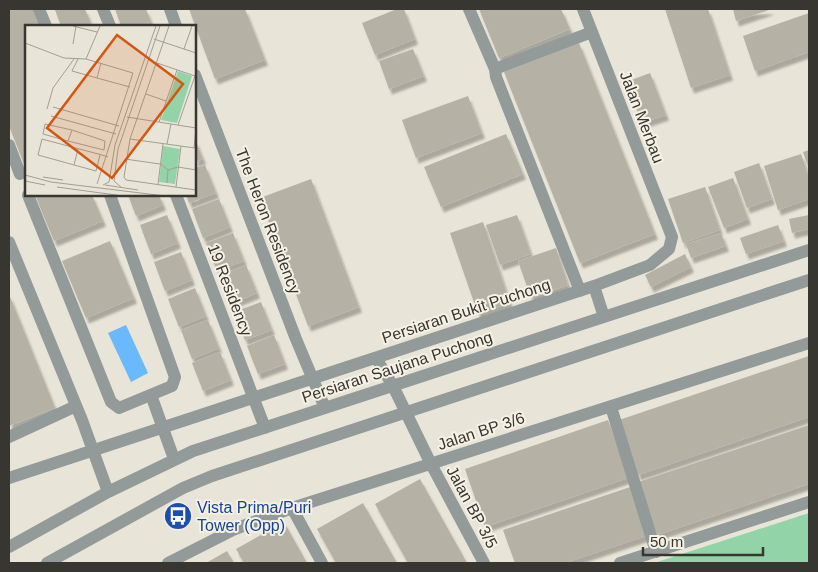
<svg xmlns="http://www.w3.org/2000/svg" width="818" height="572" viewBox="0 0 818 572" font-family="Helvetica,sans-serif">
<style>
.green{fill:#92d4a8}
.water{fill:#68b9fd}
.building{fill:#b5b2a5;filter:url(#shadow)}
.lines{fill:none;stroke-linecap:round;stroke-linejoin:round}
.minor{stroke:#939a9a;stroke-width:12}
.labels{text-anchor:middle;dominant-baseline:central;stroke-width:4;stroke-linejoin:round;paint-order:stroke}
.street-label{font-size:16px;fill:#383631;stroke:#f5f1e4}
.transit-label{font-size:16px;fill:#164399;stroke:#f5f1e4;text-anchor:start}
.inset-road{fill:none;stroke:#a29e95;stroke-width:1}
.view{fill:#d65610;fill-opacity:0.15;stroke:#d65610;stroke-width:2.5}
.inset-edge{fill:none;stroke:#383631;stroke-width:2.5}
</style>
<defs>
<filter id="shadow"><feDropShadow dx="3" dy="5.5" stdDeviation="1" flood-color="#0004"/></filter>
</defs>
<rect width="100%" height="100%" fill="#e8e4d7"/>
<path class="green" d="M809,513V563H654Z"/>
<path class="water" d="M126,325L148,373L131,382L108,333Z"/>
<path class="building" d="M9,9H34L41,26H26V163L24,164L9,126Z
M59,9H85L92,26H61L55,10Z
M115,9H146L151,22L141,26H121Z
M189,9H245L265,60L215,79Z
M397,9H404L415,39L375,55L362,23Z
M479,9H561L570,29L499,58Z
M665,9H708L730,75L691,88Z
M733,9H772L736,21Z
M809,13V52L755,71L743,36Z
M579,43L655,234L580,263L504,72Z
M413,49L424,76L389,89L379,61Z
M650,73L666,115L642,123L626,82Z
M468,96L482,133L416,158L402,120Z
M506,134L523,174L441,207L424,167Z
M195,139L203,159L195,162Z
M809,150V169L803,152Z
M801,154L809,178V199L778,210L764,166Z
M759,163L772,199L747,208L734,172Z
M205,165L216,193L189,203L186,195H195V168Z
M733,178L748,219L724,228L708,187Z
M311,179L359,307L308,326L260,198Z
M705,187L720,230L683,243L668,199Z
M35,195H92L103,221L54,241Z
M128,195H159L163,205L136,216Z
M219,199L230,227L203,238L192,209Z
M167,215L178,243L151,254L140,225Z
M517,215L531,254L500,265L486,225Z
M809,215V229L792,233L789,219Z
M483,222L510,303L478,314L450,233Z
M778,225L784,241L746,254L740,238Z
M233,233L244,261L217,271L206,243Z
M721,233L726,246L691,258L686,244Z
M110,241L134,298L86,318L62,261Z
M556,248L568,285L531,298L518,261Z
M181,252L192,280L165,291L154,262Z
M685,254L691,267L651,287L645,275Z
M246,265L257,293L230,304L219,276Z
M195,288L206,316L179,327L168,299Z
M9,294L55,408L9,426Z
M261,302L272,330L245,340L234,312Z
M208,320L219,348L192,359L181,330Z
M274,335L285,364L258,374L247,346Z
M220,352L231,380L203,391L192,363Z
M809,356V417L638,475L619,420Z
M608,420L628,478L485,527L465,469Z
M809,425V484L657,535L638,482Z
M420,479L467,563H408L375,504Z
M630,487L646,536L565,563H515L503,530Z
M363,503L397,563H336L317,529Z
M284,522L307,563H244L236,549Z
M227,551L234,563H206Z"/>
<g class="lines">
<path class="minor" d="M39,9L46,26
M103,9L110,26
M170,9L176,26
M469,9L495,69
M195,75L296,339L325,408
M9,145L20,174
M28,195L111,402L119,408L172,386L175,377L110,195
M176,195L265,428
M9,242L82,420L108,492
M594,286L604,317
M580,291L496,77L495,69L592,32
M376,358L393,386L431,464L484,563
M151,395L174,459
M611,407L656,552
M9,437L76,406
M9,478L594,286L650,265L669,249L672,237L583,9
M292,508L322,563
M9,547L108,492L193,451L809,250
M47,563L183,488L212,476L809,280
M168,563L235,529L292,508L809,343
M620,563L809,502"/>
</g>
<defs>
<symbol id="bus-disc" viewBox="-11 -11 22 22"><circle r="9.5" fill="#1a4fb4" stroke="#f5f1e4"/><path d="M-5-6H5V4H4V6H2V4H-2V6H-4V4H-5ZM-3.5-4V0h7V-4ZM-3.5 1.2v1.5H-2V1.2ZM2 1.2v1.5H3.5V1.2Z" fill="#fff"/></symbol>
</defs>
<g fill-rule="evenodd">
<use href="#bus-disc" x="162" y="500" width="32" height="32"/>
</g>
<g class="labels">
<g class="street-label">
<text transform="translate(642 117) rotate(69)">Jalan Merbau</text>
<text transform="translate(268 221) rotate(69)">The Heron Residency</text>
<text transform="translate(230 290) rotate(69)">19 Residency</text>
<text transform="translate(466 311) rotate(-18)">Persiaran Bukit Puchong</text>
<text transform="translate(397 367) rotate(-18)">Persiaran Saujana Puchong</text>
<text transform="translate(481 431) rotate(-18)">Jalan BP 3/6</text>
<text transform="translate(472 507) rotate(62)">Jalan BP 3/5</text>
</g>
<g class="transit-label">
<text x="197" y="507">Vista Prima/Puri<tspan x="197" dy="18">Tower (Opp)</tspan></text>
</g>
</g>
<g transform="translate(25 25)">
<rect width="171" height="171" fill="#e8e4d7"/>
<path d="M153,46L167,51L152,98L136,95ZM138,121L155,124L150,159L134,157Z" fill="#92d4a8"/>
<path class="inset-road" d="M48,1L72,7M144,1L105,114L99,152L101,155L171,165M129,14L171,28M0,18L39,33L61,34L108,48L72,159M48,19L51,1M159,24L167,1M53,34L47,46L72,53M61,34L75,1M76,38L72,53L105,62M132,38L170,51M121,69L141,76M28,82L94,101M22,84L28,63L49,34M26,91L91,109M102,92L171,103L169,123M134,97L152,45M153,100L171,48M105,114L170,123M43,116L18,109L20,99L47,105L80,116L79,125L43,116L47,105M142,119L146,99M75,130L71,146L13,130L17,114L77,130L83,132M100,134L135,139M136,139L143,145L142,158M49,140L53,124M143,145L153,142L171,145M0,150L26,157L140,171M18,152L38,155M0,156L20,160M133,159L138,119M78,160L84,157L90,120L131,1M80,160L113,165M32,162L98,171M96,162L89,156L93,124L135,1M151,162L156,121"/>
<path class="view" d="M92,10L158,59L87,153L22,103Z"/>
<rect width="171" height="171" class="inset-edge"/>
</g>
<rect width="818" height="572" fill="none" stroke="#383631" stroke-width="20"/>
<path d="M643 547v8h120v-8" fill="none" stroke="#383631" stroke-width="2.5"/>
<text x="650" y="547" font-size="15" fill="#383631" stroke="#f5f1e4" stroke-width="4" paint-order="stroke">50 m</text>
</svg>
